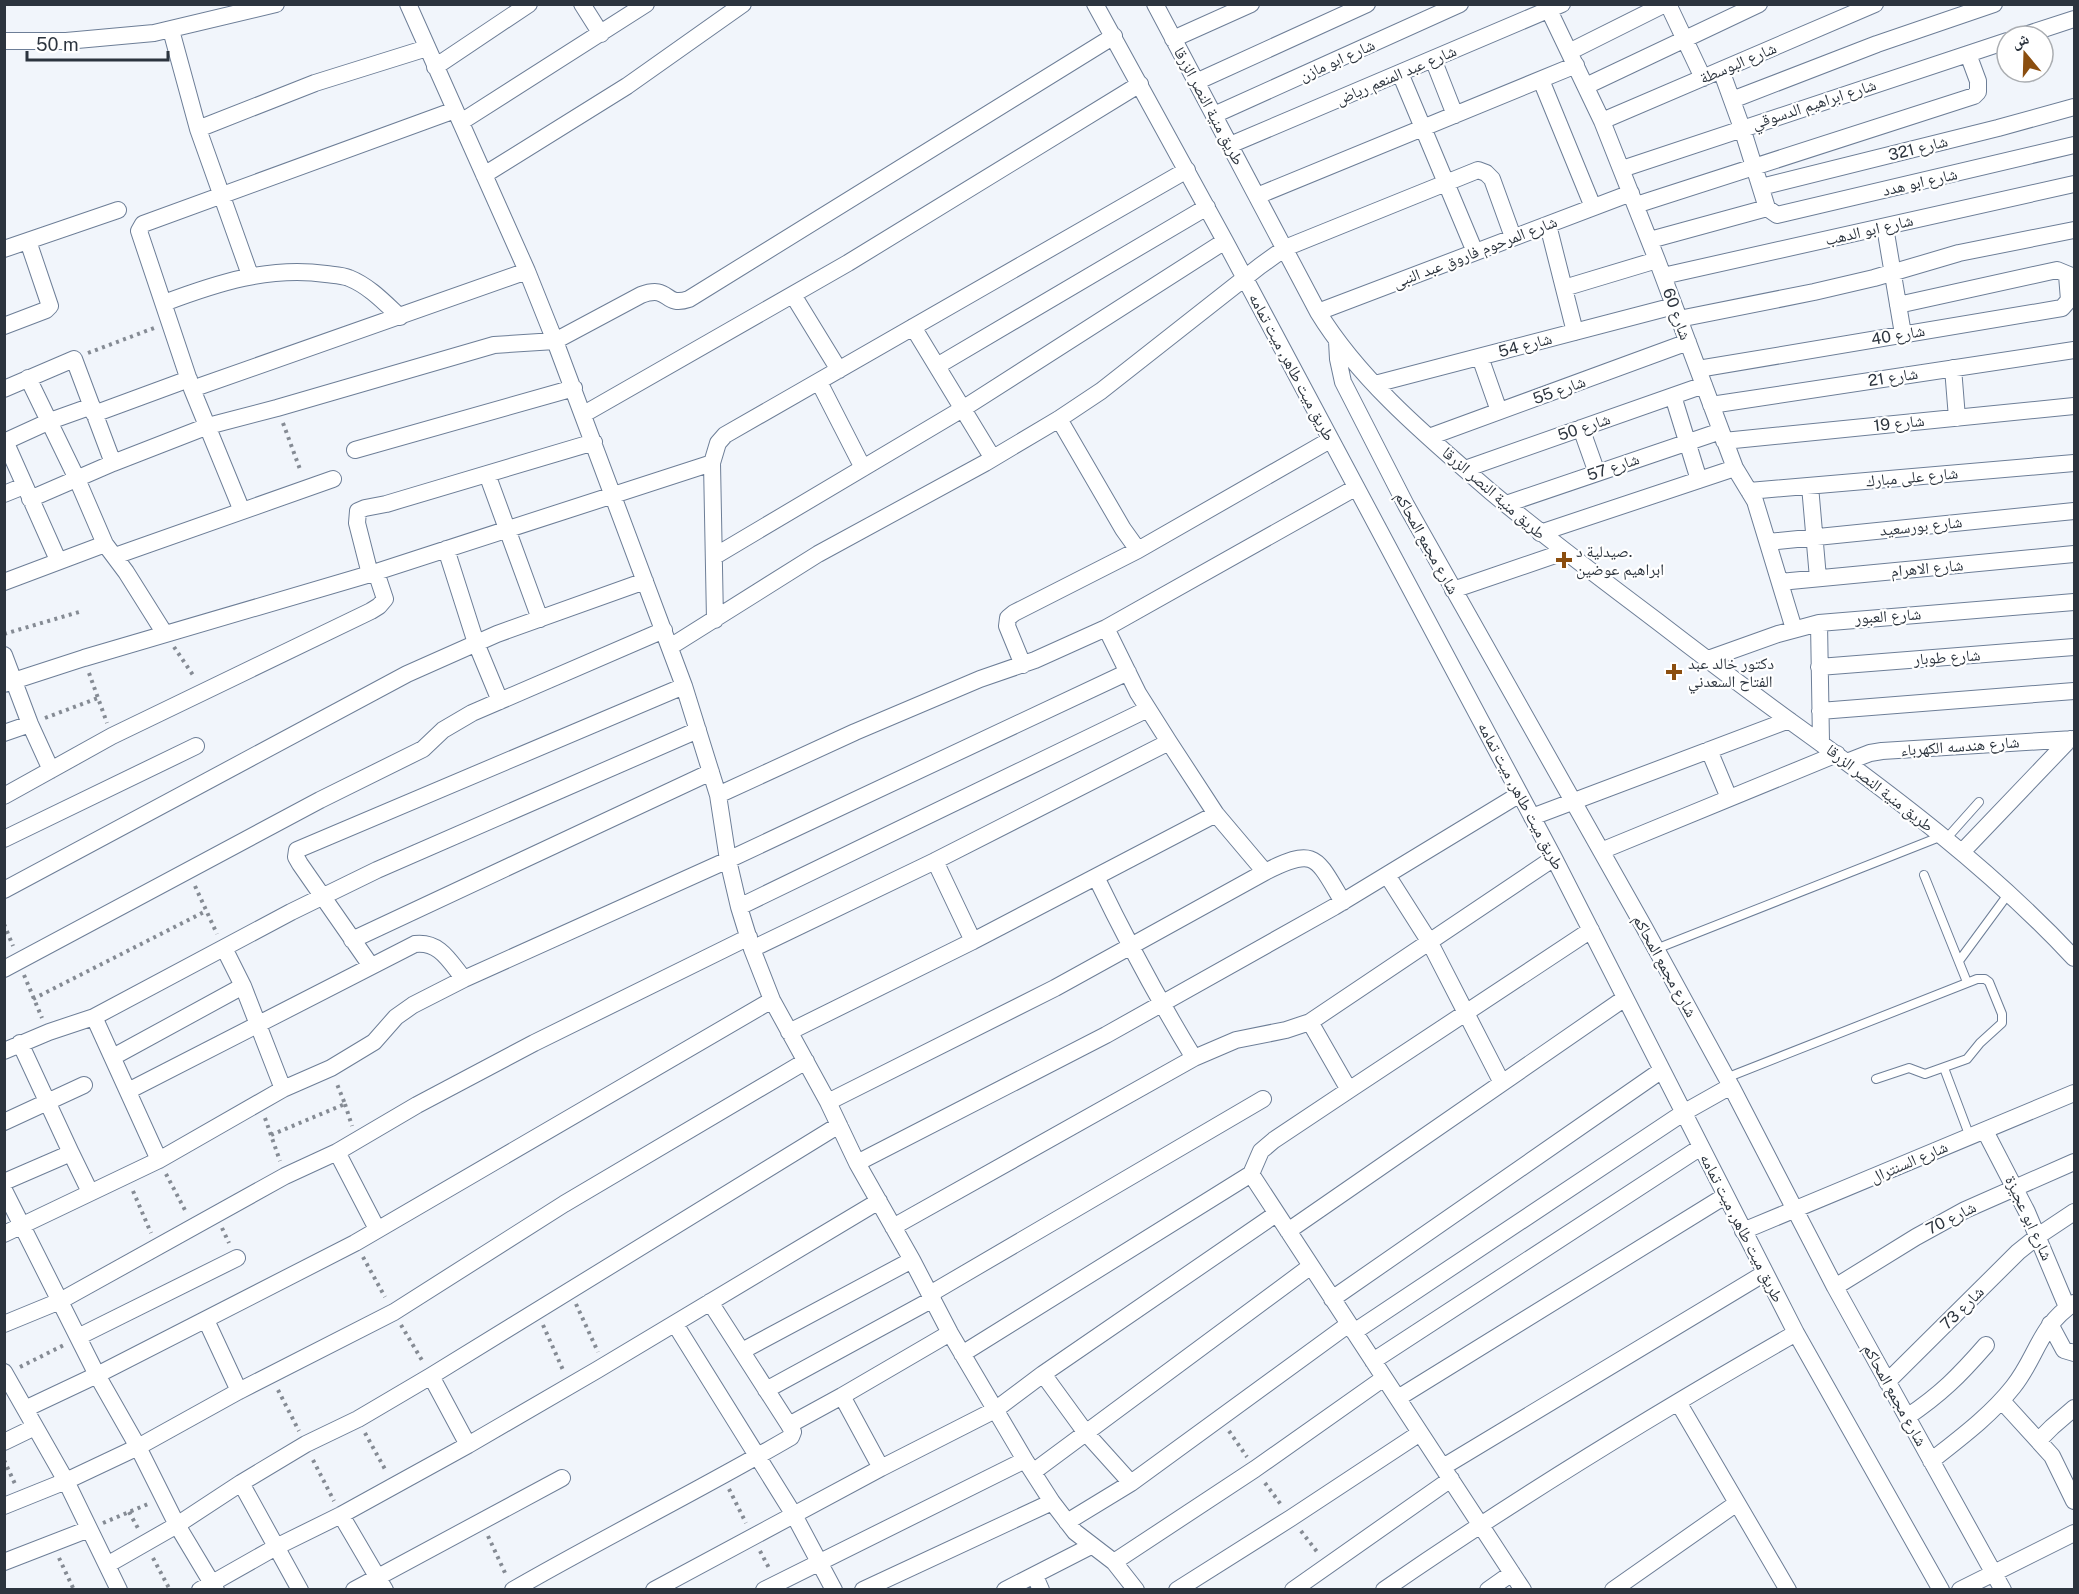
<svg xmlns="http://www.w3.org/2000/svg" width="2079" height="1594" viewBox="0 0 2079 1594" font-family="'Public Sans','Noto Naskh Arabic',sans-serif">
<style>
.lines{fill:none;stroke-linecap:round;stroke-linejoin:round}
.service-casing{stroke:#6d7e97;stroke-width:10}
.minor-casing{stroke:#6d7e97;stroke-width:18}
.path{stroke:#858b94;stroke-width:4;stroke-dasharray:3 4.5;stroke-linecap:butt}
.service{stroke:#fff;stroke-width:8}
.minor{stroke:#fff;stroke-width:16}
.poi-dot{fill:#8b4e0f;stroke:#fff;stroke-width:2}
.labels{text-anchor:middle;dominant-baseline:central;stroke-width:4.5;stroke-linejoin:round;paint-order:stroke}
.street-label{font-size:16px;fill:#2c343e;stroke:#fff}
.poi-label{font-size:16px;fill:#2c343e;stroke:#fff;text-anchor:start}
</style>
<rect width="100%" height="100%" fill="#f1f5fb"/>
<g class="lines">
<defs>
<path id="service" d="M1946,839L1979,802
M1924,875L1967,982
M1656,949L1942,836
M1959,961L2009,893
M1944,1068L1970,1137
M1726,1078L1977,979H1985L1989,982L2002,1014V1023L1980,1043L1967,1059L1925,1074L1909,1068L1876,1079"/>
<path id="minor" d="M408,4L527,271L555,341L684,686L718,795L728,860L739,907L752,949L772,1000L828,1102L857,1163L912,1260L950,1333L1025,1460L1052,1502L1075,1532L1114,1562L1136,1590
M582,4L601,34
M1095,4L1225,241L1554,858L1796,1333L1941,1590
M1155,4L1318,312C1360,381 1430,439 1491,492C1545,537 1601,579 1657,621C1701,655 1745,688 1790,721C1890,793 1990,868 2074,958
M1546,4L1602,121L1657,260L1735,468L1755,501L1794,629
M1668,4L1703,78
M171,30L198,129L250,275
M2022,36L2074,19
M1173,39L1251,4
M4,41H66L154,33L276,4
M1569,52L1665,4
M1433,59L1455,115
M435,67L529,4
M1721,70L1742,128L1767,208L1777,215L2074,145
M1400,73L1475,252
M1541,80L1593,207
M1196,82L1367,4
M1586,86L1759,4
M1732,100L1877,44L1994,4
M1214,115L1460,4
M1602,121L1875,4
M461,122L646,4
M198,129L315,83L427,48
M1230,145L1562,4
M1622,169L2007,41
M484,175L627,86L743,4
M1761,187L1998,128L2074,107
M1257,196L1576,65
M1636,205L1974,96L1978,92V81L1968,54
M1548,225L1575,332
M1885,227L1903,334
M1650,240L1767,208
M4,249L118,210
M1663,276L2074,184
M1564,288L1657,260
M793,295L839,370
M164,303C217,283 269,266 326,274C333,275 342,275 349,278C369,286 384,302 400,317
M1898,305L2057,270L2074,277
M1318,312L1631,193
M1679,319L1814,292L1874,278L1959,253L2074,230
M4,326L46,310L50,306L28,241
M913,327L992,457
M1337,341L1338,359L1343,382L1406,505L1644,927L1731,1086L1835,1287L2003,1590
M1480,357L1499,411
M937,366L1207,207
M1953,368L1957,418
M1698,369L2062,308L2069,300L2067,275
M28,378L77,479L105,544L126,572L165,634
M819,382L863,468
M1375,384L1674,306
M4,389L74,359L113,463
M192,389L527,271
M1673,396L1699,480
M1711,405L2074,350
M94,414L189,379
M584,414L848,263L1140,84
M1581,428L1597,473
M1429,437L1688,342
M5,441L58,560
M1724,441L2074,406
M4,442L50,421L92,406
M355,450L574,388
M1465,469L1704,385
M487,474L540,619
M1810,486L1818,578
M1749,491L2074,463
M4,494L24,486
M30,499L113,463L208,426L277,408L494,345L555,341L641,295C671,284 663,308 689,299L1114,36
M1506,504L1721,431
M242,511L192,389L139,231L143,224L455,110
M1540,533L1735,468
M1768,542L2074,511
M446,549L476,643L500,701
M1138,550L1330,440
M115,556L333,479
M715,556L964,408L1225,241
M370,574L357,523L358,511L365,508L386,504L594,442
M4,582L105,544
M1780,582L2074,554
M1453,590L1564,552
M715,620L712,463L718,443L725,435L1187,170
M1819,623L1821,742
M1106,628L1138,693L1169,742L1216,814L1265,872C1316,846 1316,857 1343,902
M670,647L818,554L985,463L1059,419L1101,391L1260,266L1285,248L1478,170L1486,173L1492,179L1513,237
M4,655L30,724L51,770
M1708,659L1778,634L1819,623L2074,602
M1023,665L1007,626L1008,618L1014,613L1138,550L1123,529L1059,419
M1819,667L2074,647
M4,684L84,658L370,574L712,463
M1820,711L2074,691
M4,733L30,724
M1709,750L1729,798
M1847,762L1870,753L1882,751L2074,739
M718,795L855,732L980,679L1035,660L1106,628L1355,488
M4,796L112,736L371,611L379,606L385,599L376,572
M1532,817L1789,720
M4,839L196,746
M1601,851L1837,754
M1962,852L2070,739
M935,861L973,941
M1387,875L1429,941L1502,1083
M1096,877C1126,939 1158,999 1194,1058
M4,890L407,674L497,634L645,581
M739,907L1148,709
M352,940L711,772
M224,948L243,986L283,1089
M752,949L935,861L1169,742
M371,966L300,864L296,857L297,850L684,686
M4,969L320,800L423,749L443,730L472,713L664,630
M94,1017L159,1160
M1310,1022L1349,1090L1591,930
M789,1032L973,941L1216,814
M4,1051L49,1032L94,1017L291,912L377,870L698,730
M113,1057L243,986
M128,1091L415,944C440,941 450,962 464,979
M828,1102L1055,988L1265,872
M4,1122L84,1085
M1985,1131L2027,1212L2067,1307
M337,1152L377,1229
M71,1153L90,1192
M857,1163L1106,1035L1334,907L1520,794
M1251,1174L1523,1590
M4,1182L71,1153L20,1043
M4,1190L97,1375L138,1447L177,1525L216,1590
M893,1227L1194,1058L1236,1040L1286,1030L1310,1022L1554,858
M1288,1231L1625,998
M1743,1231L2074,1093
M4,1234L159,1160L283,1089L331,1068L374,1042L396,1017L413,1005L464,979L728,860L1128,672
M1835,1287L1916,1237L1965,1210L2074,1162
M930,1294L1263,1099
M1332,1299L1662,1070
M710,1302L789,1425
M206,1320L239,1391
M4,1324L60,1301L285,1176L337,1152L417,1105L534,1043L749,937
M675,1324L794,1515L834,1590
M2050,1324L2064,1350L2074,1353
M1354,1332L1683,1113L1731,1086
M78,1337L237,1258
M742,1351L912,1260
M962,1354L1251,1174L1261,1151L1274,1140L1349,1090
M1373,1361L1701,1147
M4,1372L66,1481L119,1590
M1043,1374L1086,1433L1131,1483
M431,1376L468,1445
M1887,1382L2018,1252L2038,1236L2074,1212
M766,1390L933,1299
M842,1396L881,1468
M1398,1398L1725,1196
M2002,1401L2052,1456L2074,1501
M1678,1402L1788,1590
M25,1409L97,1375L355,1243L772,1000
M1907,1417C1941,1394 1959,1376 1986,1345
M2039,1440L2052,1427L2074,1408
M4,1442L35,1427
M1931,1461C1960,1438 1990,1416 2013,1387C2037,1357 2039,1326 2074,1303
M1443,1467L1765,1273
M1033,1472L1311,1266
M241,1483L300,1590
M4,1506L66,1481L138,1447L239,1391L394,1312L564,1204L806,1061
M341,1515L385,1590
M1067,1522L1131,1483L1349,1324
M4,1562L89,1529
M1114,1562L1255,1469L1384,1378
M107,1565L177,1525L241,1483L306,1444L358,1419L431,1376L839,1125
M1035,1576L1041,1590
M200,1590L276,1547L341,1515L468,1445L597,1370L879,1201
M354,1590L562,1478
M513,1590C605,1537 700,1490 791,1437L793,1432L789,1425L842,1396L950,1333
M654,1590L881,1468L995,1410L1043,1374L1276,1214
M764,1590L1025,1460
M863,1590L1052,1502
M1005,1590L1091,1546
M1177,1590L1291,1518L1420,1433
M1293,1590L1451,1479
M1384,1590C1517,1498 1656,1413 1796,1333
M1488,1590L1512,1573
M1613,1590L1737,1503
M1960,1590L2074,1533"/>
</defs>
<use href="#service" class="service-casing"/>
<use href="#minor" class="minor-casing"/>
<path class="path" d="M88,353L154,328
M283,423L301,472
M4,634L79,612
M174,647L195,678
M89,673L107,723
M45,718L98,698
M195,886L217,934
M4,924L13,946
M24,975L42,1018
M33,999L206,911
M345,1104L352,1126
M265,1118L280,1161
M271,1135L345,1104L337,1084
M166,1174L186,1212
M133,1191L151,1233
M222,1228L229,1243
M363,1257L385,1297
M576,1304L598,1352
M401,1325L423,1362
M543,1325L563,1370
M20,1367L64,1345
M278,1390L299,1431
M1229,1431L1247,1457
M365,1433L386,1471
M4,1460L15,1484
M313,1460L334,1501
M1265,1483L1282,1506
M729,1489L746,1523
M129,1512L139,1530
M103,1523L148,1504
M1301,1531L1318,1553
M488,1536L506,1575
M760,1551L769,1568
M59,1558L74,1590
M153,1558L170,1590"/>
<use href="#service" class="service"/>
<use href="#minor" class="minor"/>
</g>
<g class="poi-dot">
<path d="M1561 551h6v6h6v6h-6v6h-6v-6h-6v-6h6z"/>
<path d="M1671 663h6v6h6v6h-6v6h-6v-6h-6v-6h6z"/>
</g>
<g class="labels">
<g class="street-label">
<text transform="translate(1337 60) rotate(-24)">شارع ابو مازن</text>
<text transform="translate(1738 63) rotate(-23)">شارع البوسطة</text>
<text transform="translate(1396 75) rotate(-23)">شارع عبد المنعم رياض</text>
<text transform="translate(1814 104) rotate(-18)">شارع ابراهيم الدسوقي</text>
<text transform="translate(1209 106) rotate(62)">طريق منية النصر الزرقا</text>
<text transform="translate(1918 148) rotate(-14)">شارع 321</text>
<text transform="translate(1920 182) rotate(-13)">شارع ابو هدد</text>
<text transform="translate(1869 230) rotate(-13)">شارع ابو الدهب</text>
<text transform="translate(1475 252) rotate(-21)">شارع المرحوم فاروق عبد النبى</text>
<text transform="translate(1677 314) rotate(70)">شارع 60</text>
<text transform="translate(1898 335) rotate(-10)">شارع 40</text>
<text transform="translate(1525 345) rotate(-15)">شارع 54</text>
<text transform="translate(1292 367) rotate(62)">طريق ميت طاهر, ميت تمامه</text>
<text transform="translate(1893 377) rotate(-9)">شارع 21</text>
<text transform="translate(1559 390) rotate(-20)">شارع 55</text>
<text transform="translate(1899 423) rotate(-6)">شارع 19</text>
<text transform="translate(1584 427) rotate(-19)">شارع 50</text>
<text transform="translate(1613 467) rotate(-19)">شارع 57</text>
<text transform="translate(1912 477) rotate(-5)">شارع على مبارك</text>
<text transform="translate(1494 493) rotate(41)">طريق منية النصر الزرقا</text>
<text transform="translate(1921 526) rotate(-6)">شارع بورسعيد</text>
<text transform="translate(1427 543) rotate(61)">شارع مجمع المحاكم</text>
<text transform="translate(1927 568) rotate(-5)">شارع الاهرام</text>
<text transform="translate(1888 616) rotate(-4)">شارع العبور</text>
<text transform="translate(1947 657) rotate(-4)">شارع طوبار</text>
<text transform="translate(1960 746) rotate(-4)">شارع هندسه الكهرباء</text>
<text transform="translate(1880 788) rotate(38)">طريق منية النصر الزرقا</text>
<text transform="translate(1521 796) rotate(62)">طريق ميت طاهر, ميت تمامه</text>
<text transform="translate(1665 966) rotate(61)">شارع مجمع المحاكم</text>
<text transform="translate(1909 1162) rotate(-23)">شارع السنترال</text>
<text transform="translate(1951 1218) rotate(-27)">شارع 70</text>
<text transform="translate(2029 1218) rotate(65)">شارع ابو عجيزة</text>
<text transform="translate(1742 1228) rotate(63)">طريق ميت طاهر, ميت تمامه</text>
<text transform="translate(1962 1308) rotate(-45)">شارع 73</text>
<text transform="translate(1895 1395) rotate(61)">شارع مجمع المحاكم</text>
</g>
<g class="poi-label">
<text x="1576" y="551">صيدلية د.<tspan x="1576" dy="18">ابراهيم عوضين</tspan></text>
<text x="1688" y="663">دكتور خالد عبد<tspan x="1688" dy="18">الفتاح السعدني</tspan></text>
</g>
</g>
<rect width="2079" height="1594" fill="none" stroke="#2c343e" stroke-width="12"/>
<g transform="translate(2025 54) rotate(341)"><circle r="28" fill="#ffffff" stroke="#abaeb2" stroke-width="1.5"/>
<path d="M0-4.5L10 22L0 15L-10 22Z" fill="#8b4e0f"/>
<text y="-9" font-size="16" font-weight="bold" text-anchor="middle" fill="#2c343e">ش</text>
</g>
<path d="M27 51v9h141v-9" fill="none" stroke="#2c343e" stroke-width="3"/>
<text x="36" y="51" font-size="18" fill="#2c343e" stroke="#ffffff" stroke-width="4.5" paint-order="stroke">50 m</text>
</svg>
